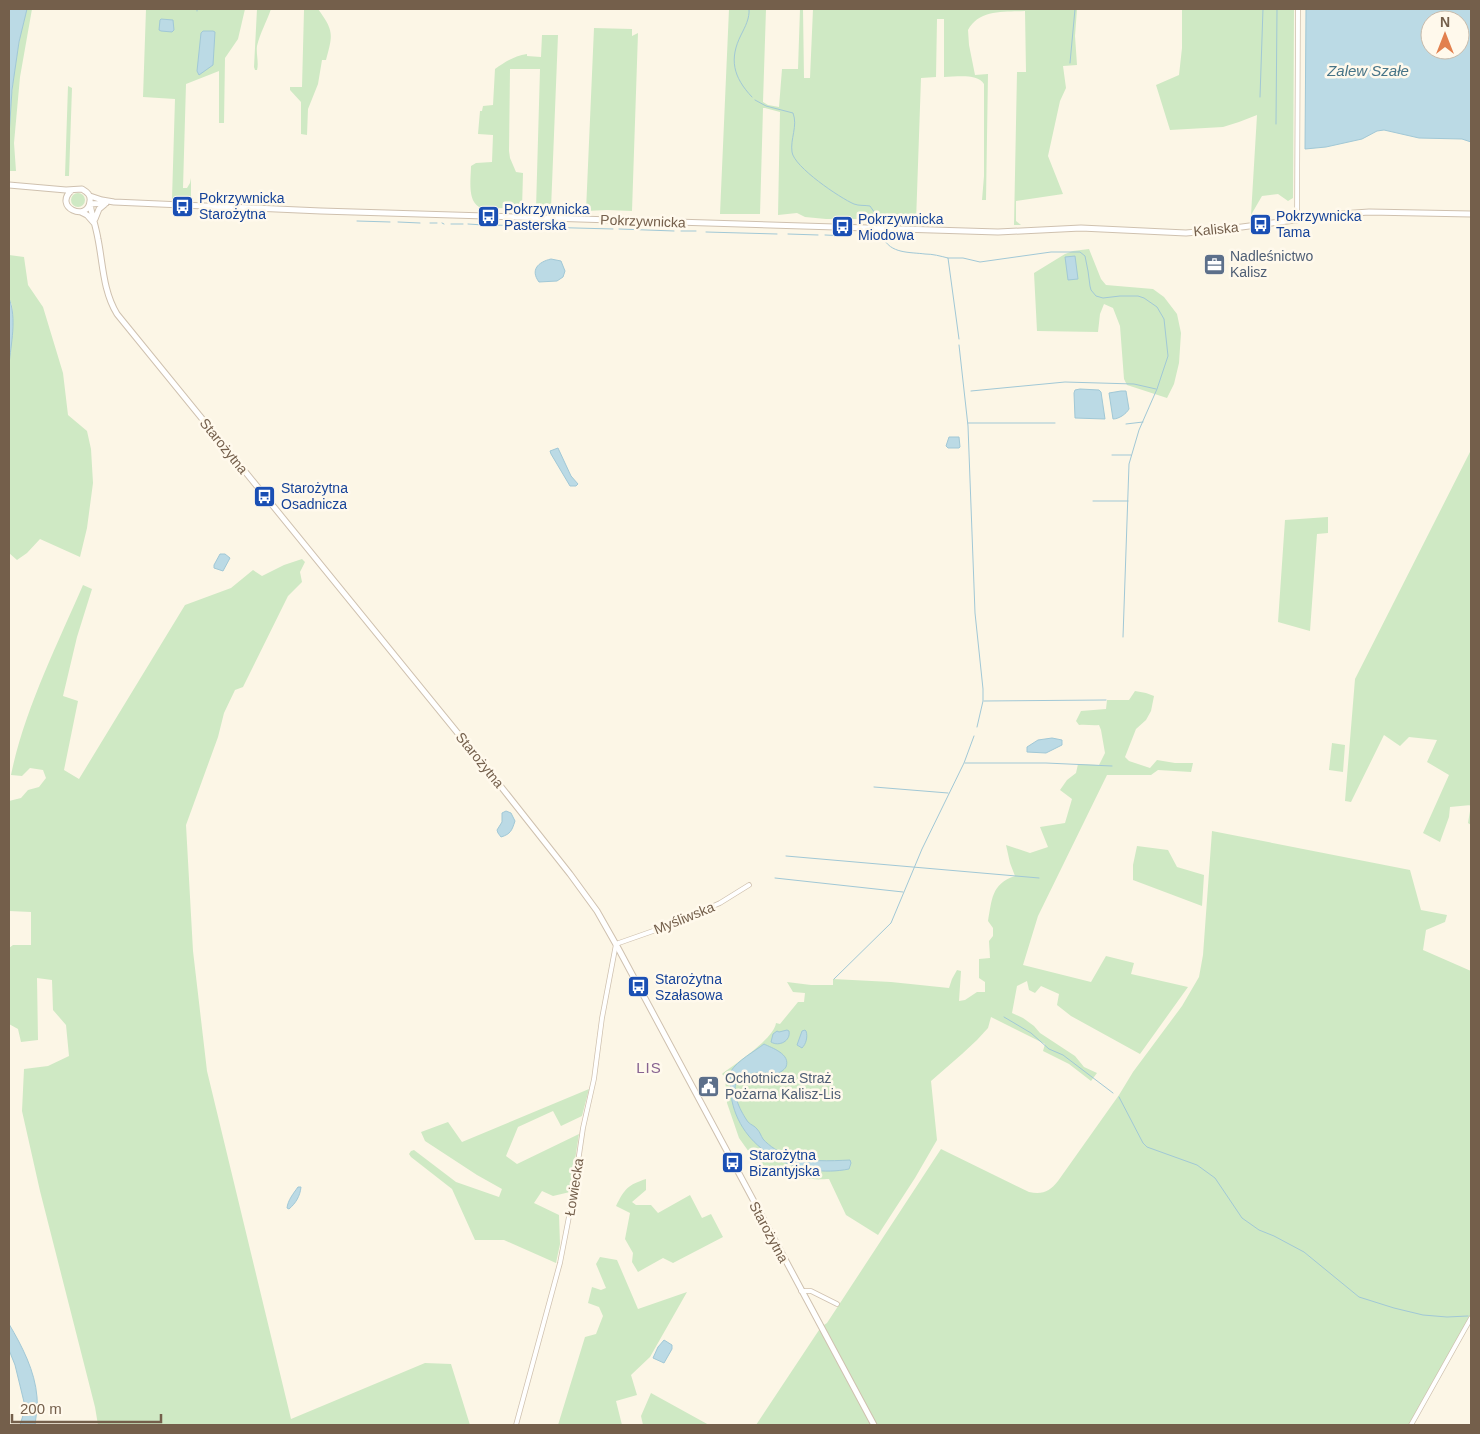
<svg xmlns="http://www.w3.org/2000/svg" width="1480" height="1434" viewBox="0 0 1480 1434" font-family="Helvetica,sans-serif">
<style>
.green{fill:#cfe9c4}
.water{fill:#bbdae5;stroke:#a1c8d6;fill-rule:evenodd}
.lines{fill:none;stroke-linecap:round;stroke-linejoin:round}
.stream{stroke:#a1c8d6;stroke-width:1}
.minor-casing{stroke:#cfc1af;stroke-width:5.5}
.tertiary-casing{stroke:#cfc1af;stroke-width:7}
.minor{stroke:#fff;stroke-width:4}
.tertiary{stroke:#fff;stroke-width:5}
.labels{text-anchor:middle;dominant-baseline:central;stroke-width:5;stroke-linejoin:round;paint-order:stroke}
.transit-label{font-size:14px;fill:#164399;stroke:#fff9ec;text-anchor:start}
.street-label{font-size:14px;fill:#745f4b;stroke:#fff9ec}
.service-label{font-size:14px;fill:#4e5e75;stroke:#fff9ec;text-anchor:start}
.water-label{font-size:15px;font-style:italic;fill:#467487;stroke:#fff9ec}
.neighbourhood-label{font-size:15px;letter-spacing:1px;fill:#876391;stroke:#fff9ec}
</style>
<rect width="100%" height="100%" fill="#fcf6e6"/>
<path class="green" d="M27,9H32L20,77L14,143L16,171H9C9,117 12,61 27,9Z
M146,9H245L238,39L225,58L224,123H219V71L186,84L183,188H187L190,183L191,178V199H172L175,99L143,97Z
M257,9H271C267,21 260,33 257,46C256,54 259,63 257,70H255L254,67Z
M302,9H318C334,31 333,34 326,60H322L318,84L308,109L307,135L301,134V102L290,90V87H302L304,10Z
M729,9H766L763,102L768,105L779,107L782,69H798L800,9H803L804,78H810L813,9H1077L1075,36L1077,65L1063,66L1066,88L1060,101L1048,156L1063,194L1016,201V221L1021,225H1014L1017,72H1026L1025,11C1005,12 979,9 968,30L969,45L975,75L988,74L986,200H982L984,176V84C977,73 956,77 944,77V19H937L936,77L921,78L916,222L877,219H826L805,217L797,213L778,215L780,112L765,108H763L760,214H720Z
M1182,9H1294L1293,198L1288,201L1278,194L1262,196L1251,215L1257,115L1239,122L1223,127L1170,130L1156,85L1179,75L1182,48Z
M594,28L632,29V36L638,33L632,211L607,210L586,211Z
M542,35H558L551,209H536L540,69H510L509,151L510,158L516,172L523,173L522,209L479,207C467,200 471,178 471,166L476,163L492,162L493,135L478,134L480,111H482L483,106L493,105L495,69C505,62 514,56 527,54V56L541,57Z
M68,86L72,88L69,176H65Z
M71 200a7 7 0 1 1 14 0a7 7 0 1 1-14 0Z
M1089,249L1101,279L1106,285L1153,289L1164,297L1177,314L1181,333L1179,363L1174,384L1167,398L1127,385L1124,379L1120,326L1113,308L1104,304L1100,314L1098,332L1037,331L1034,273L1065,254L1073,251Z
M9,255L24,257L28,285L43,307L63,373L68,415L87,431L91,449L93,483L87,528L80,557L40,539L27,553L17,560L9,553V365L13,323L12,305L9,298Z
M1471,450V825L1468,823L1471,805L1450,807L1449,817L1440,842L1423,833L1449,775L1427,762L1437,740L1409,737L1400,746L1384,735L1351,802L1345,801L1355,679Z
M1328,517V533L1317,534L1310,631L1278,622L1285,520Z
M302,559L305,562L300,572L302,582L288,596L243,687L235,690L224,713L218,737L186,825L193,951L207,1071L291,1419L425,1363L451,1364L470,1425H98L95,1407L40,1191L22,1111L24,1069L48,1066L69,1056L66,1025L53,1010L52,980L37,978L38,1040L21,1042L18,1029L9,1024V948L13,945H31V912L9,911V801L21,798L28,790L39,787L46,778L43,770L30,768L22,776L11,775C24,711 57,645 83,585L92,589L77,637L63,696L78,701L64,770L79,779L185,605L231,588L253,570L262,576L284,565Z
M1135,691L1146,693L1154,696L1151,711L1146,720L1136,729L1125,757L1129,761L1150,768L1157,760L1175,763H1193L1191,772L1158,770L1151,775H1107L1038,916L1023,965L1091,982L1106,956L1134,963L1131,974L1188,987L1140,1054L1071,1016L1057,1005L1059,994L1041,986L1035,993L1029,990L1027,981L1017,986L1012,1013L1023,1018L1034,1026L1040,1033L1075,1056L1084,1067L1097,1073L1091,1081L1069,1064L1043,1051L1045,1044L991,1017L988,1028L977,1040L962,1054L931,1081L937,1140L915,1178L878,1235L846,1215L829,1179C824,1179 818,1180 813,1179C800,1178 780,1169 769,1171L757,1158L749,1152L739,1138L727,1103L725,1077L722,1074C735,1064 774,1039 776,1023L780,1024L798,1002H804L805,993L793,992L787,982L811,985H833V979L891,982L949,988L952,979L957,970L961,971L959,1001L965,1000L977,992H985V982L979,978V959L990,958L989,941L993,936V928L988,921C992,900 991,884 1015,876L1010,863L1006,845L1030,853L1048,847L1040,827L1065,823L1072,799L1060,790L1067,780L1076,773L1078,764L1099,765L1105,753L1101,730L1099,725C1092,726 1086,724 1079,725L1076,721L1081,711L1106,709L1107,700H1129Z
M1332,743L1345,745L1343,772L1329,770Z
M1212,831L1410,870L1421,910L1447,915L1445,922L1426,930L1423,950L1471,971V1318L1409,1425H756L821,1327L827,1323L941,1149L1029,1192C1043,1195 1050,1191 1058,1181L1119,1095L1133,1072L1182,1006L1199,977L1203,955Z
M1137,846L1168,850L1177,867L1204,875L1202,906L1133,880V865Z
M589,1089L582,1116L561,1126L553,1111L518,1127L506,1156L517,1164L579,1134L570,1192L553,1196L542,1191L534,1203L559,1215L560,1244L556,1263L504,1240H475L452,1189L411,1157L409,1154L411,1151L414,1150L456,1182L499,1197L502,1189L477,1175L425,1141L421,1132L448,1122L462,1142Z
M646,1179V1190L632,1202L636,1205H651L658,1213L690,1195L702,1218L711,1214L723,1237L673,1263L663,1258L638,1272L632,1262L633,1253L625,1239L630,1213L616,1206C625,1188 628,1185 646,1179Z
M600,1257L617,1260L638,1309L687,1292L650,1357L631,1375L637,1395L616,1401L622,1425H558L585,1337L596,1334L603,1316L599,1307L588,1303L592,1287L601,1290L606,1288L596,1264Z
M651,1393L709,1425H643L641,1416Z"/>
<path class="water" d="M9,9H27L19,42L12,90L9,136Z
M1306,9H1471V142L1462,139L1419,138L1384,130L1377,131L1362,139L1326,147L1305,149ZM1430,20H1460V50H1430Z
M161,19L173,20L174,30L172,32L161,31L159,30L160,20Z
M203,31H213L215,32L213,65L199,75L197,71L201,33Z
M1075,256L1078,279L1068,280L1065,257Z
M551,259L561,261L565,271L563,277L557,281L539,282C530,270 538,262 551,259Z
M9,298C17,319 11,343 9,365Z
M1080,389L1099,390L1101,392L1105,419L1075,418L1074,393L1075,390Z
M1121,391H1126L1129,409C1126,414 1119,419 1113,419L1109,393Z
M949,437H959L960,447L959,448H948L946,446Z
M558,448L571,476L578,484L576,486H570L551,454L550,451Z
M220,554H225L230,558L223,571L214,568V565Z
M1052,738L1062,740V745L1046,753L1027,752V747L1038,740Z
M506,811L511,813L515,821C512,830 511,834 501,837L498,833L497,830L502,822V813Z
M787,1030L789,1031C791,1041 779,1047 771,1042L773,1034L777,1031L779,1032Z
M805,1030L806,1031C808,1037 806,1044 802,1048L797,1045L802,1031Z
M764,1044C772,1048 791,1054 786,1067C784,1070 780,1073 777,1073C769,1074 761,1071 753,1073C746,1075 742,1079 736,1083C732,1095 741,1112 748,1122C751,1125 755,1126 757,1129C760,1132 761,1136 763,1139C769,1146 780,1153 789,1156C809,1162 829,1161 850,1160L851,1163L849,1169C800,1179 743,1153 732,1101C731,1095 729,1075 731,1071C737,1061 755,1051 764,1044Z
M298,1187H301C300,1196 296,1203 289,1209L287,1208C288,1200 293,1194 298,1187Z
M9,1324C22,1346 35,1371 37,1397C38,1406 36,1416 35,1425H20L24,1412V1402L15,1365L9,1350Z
M664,1340L672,1345V1349L664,1363L653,1358L658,1347Z"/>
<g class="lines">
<path class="stream" d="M749,9C750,18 745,27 741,35C729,59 733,77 752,97
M197,11V9
M1070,63L1075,9
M1260,97L1263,9
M755,100L766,106L793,113C798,126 790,139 792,152C794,167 840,198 854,204C859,206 865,205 870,206L879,219
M1276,124L1277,9
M357,221L390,222
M398,222L420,223
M430,223H437
M442,223L444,224
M451,224H463
M468,224L483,225
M492,225L529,226
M538,227L613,229
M619,229L674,231
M681,231H696
M706,232L777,234
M788,234L818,235
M825,235L847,236
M860,236L883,237C890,254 910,252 925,254C933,254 940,256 948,258L959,339
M948,258H963L980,262L1051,252H1080L1085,256L1088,271L1090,286L1091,290L1096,296L1103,298L1120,296H1138L1144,298L1157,307L1164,319L1168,356L1157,389L1139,430L1129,464L1123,637
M959,345L968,426L975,613L983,689V701L977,727
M971,391L1065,382L1134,384L1156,389
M968,423H1055
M1126,424L1143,422
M1112,455H1131
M1093,501H1128
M984,701L1106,700
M965,763H1046L1112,766
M874,787L948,793
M786,856L1039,878
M775,878L903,892
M834,979L891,923L922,849L964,763L974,736
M1004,1017L1031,1033L1049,1049L1063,1055L1113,1093
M1119,1097L1143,1143L1147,1147L1197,1165L1215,1178L1242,1218L1259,1230L1274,1236L1304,1252L1359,1297L1394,1308L1423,1315L1447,1317L1468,1316"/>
<defs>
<path id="minor" d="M1297,219L1298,9
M801,1291H811L837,1304
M516,1425L560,1263L573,1196L583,1128L594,1079L602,1018L616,944L673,924L720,903L749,885
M1411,1425L1471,1318"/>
<path id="tertiary" d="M9,185L66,190L82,189C87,192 91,195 90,201C88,223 52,207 72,190
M90,196L102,200L114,202L321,211L998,232L1081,228L1186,233L1219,230L1341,214L1369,212L1471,214
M90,204C92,216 96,227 98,239C103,264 103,291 117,314L491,774L570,874L597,911L618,948L874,1425
M90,204L106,203
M81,212L87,215L94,223
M95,219L99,209L105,204"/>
</defs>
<use href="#minor" class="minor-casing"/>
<use href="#tertiary" class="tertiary-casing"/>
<use href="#minor" class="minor"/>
<use href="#tertiary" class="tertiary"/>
</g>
<defs>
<symbol id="bus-square" viewBox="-11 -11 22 22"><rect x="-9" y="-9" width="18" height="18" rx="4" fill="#1a4fb4" stroke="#fff9ec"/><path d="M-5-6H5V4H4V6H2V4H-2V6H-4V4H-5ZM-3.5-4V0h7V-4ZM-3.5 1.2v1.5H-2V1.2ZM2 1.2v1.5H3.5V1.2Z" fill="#fff"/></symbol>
<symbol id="office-square" viewBox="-11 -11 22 22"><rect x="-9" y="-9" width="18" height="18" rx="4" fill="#5c6f8a" stroke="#fff9ec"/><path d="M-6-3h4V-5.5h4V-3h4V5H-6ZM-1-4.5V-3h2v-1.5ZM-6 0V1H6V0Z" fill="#fff"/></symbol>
<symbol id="civic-square" viewBox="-11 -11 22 22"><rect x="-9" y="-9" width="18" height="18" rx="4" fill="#5c6f8a" stroke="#fff9ec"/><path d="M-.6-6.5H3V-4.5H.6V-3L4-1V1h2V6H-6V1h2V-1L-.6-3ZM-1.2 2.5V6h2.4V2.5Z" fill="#fff"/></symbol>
</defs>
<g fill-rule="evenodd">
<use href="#bus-square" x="170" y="194" width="25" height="25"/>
<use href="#bus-square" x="476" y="204" width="25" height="25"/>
<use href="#bus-square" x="1248" y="212" width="25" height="25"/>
<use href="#bus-square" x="830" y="214" width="25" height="25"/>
<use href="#office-square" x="1202" y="252" width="25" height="25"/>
<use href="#bus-square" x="252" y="484" width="25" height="25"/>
<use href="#bus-square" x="626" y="974" width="25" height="25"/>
<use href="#civic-square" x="696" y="1074" width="25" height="25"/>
<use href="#bus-square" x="720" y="1150" width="25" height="25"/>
</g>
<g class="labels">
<g class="transit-label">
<text x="199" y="198">Pokrzywnicka<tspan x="199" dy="16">Starożytna</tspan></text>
<text x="504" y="209">Pokrzywnicka<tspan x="504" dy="16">Pasterska</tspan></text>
<text x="1276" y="216">Pokrzywnicka<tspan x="1276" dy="16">Tama</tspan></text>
<text x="858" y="219">Pokrzywnicka<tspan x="858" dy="16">Miodowa</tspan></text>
<text x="281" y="488">Starożytna<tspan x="281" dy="16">Osadnicza</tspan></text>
<text x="655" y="979">Starożytna<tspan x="655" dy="16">Szałasowa</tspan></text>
<text x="749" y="1155">Starożytna<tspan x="749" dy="16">Bizantyjska</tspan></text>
</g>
<g class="street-label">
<text transform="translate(643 221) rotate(2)">Pokrzywnicka</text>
<text transform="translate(1216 229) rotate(-6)">Kaliska</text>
<text transform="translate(224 446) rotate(51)">Starożytna</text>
<text transform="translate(480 760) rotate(51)">Starożytna</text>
<text transform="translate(684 918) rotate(-22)">Myśliwska</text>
<text transform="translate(574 1187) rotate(-81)">Łowiecka</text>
<text transform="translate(769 1232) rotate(62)">Starożytna</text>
</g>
<g class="service-label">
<text x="1230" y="256">Nadleśnictwo<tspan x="1230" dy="16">Kalisz</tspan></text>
<text x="725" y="1078">Ochotnicza Straż<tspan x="725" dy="16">Pożarna Kalisz-Lis</tspan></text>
</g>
<g class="water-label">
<text x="1368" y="70">Zalew Szałe</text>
</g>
<g class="neighbourhood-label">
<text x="649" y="1067">LIS</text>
</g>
</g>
<rect width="1480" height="1434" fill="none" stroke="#745f4b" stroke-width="20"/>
<g transform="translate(1445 35)"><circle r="24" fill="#fff9ec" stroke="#c7bbac"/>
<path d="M0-4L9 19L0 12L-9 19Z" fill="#e2804e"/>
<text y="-8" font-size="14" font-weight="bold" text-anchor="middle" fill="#745f4b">N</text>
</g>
<path d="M12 1414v8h149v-8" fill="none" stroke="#745f4b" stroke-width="2.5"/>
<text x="20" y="1414" font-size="15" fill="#745f4b" stroke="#fff9ec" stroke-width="4" paint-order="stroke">200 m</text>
</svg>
